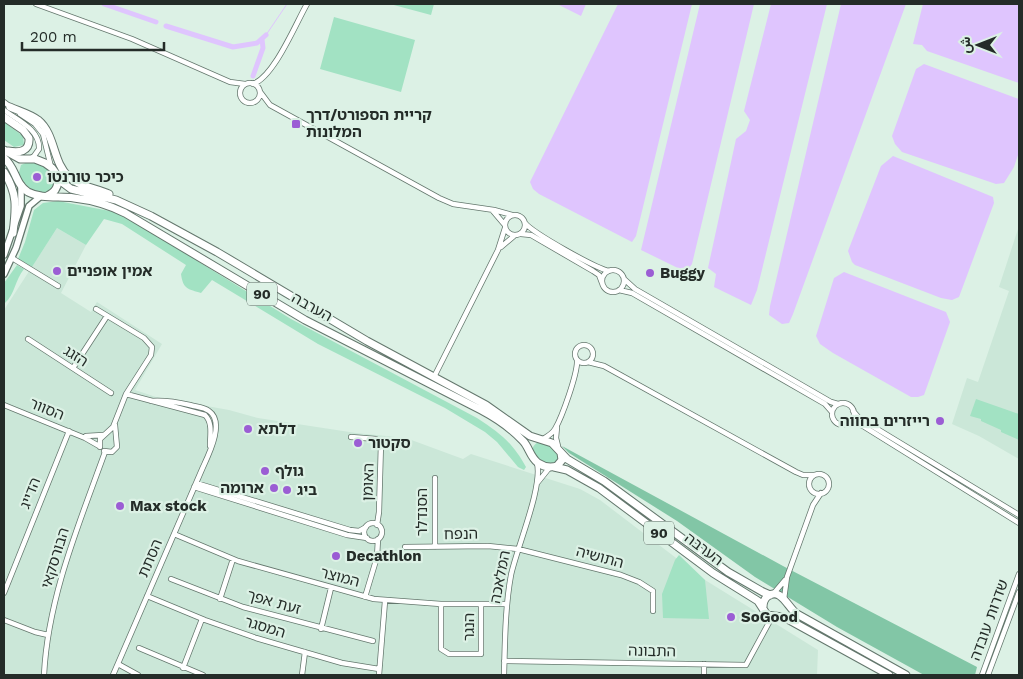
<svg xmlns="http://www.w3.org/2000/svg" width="1023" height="679" viewBox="0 0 1023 679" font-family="'Work Sans',Vazirmatn,'Noto Sans Hebrew',sans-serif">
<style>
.built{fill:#cbe7d8}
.green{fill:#a2e2c3}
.forest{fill:#82c6a6}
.water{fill:#dfc5fe}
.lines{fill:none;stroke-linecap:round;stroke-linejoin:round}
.stream{stroke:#dfc5fe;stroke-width:1}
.canal{stroke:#dfc5fe;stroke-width:5}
.minor-casing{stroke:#64776d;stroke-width:6}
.major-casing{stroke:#64776d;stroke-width:8}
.highway-casing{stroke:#64776d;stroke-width:9}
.minor{stroke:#fff;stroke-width:4.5}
.major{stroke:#fff;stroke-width:5.5}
.highway{stroke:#fff;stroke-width:7}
.poi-dot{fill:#9b5dd4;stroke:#dcf1e5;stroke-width:2}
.labels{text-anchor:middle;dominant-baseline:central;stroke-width:4.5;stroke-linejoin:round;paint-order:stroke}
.shield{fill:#dcf1e5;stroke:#5b6761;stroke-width:1}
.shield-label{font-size:14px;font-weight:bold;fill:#242c28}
.poi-label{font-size:15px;font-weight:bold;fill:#242c28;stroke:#dcf1e5;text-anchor:start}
.street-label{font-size:15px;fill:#242c28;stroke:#dcf1e5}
</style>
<rect width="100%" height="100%" fill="#dcf1e5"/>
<path class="built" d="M1019,226V459L979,436L952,424L967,378L978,382L1009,291L999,287Z
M57,228L86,245L61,293L91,312L97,302L162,344L135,390L156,397L229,410L258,418L356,433L406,438L463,459L471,454L580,489L600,500L705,580L818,650L817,675H4V310Z"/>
<path class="green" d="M390,4H434L431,15Z
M334,17L415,40L401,92L320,69Z
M4,122L23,136L24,145L14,147L4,140Z
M32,160C47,166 56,169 55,187L47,194C33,192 25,189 18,176L21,165Z
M58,201L115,212L128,218L291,319L477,418C501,434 512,442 526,467L524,470L518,467L497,442L485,432L445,408L318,344L212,280L201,293C189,289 183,290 181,274L186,265L122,224L104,219L86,245L57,228L32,267L18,259L25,242L34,210L43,203Z
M17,265L24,269C15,280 15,294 5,303L4,283Z
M976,399L1019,414V440L1001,432V430L981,421V419L970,416Z
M538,442L554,447L560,457L557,462C544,467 522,452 538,442Z
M679,555L705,580L709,619L663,618L662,594L675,560Z"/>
<path class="forest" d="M562,446L783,566L977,667L975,675H924L837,627L755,577L677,521L569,453Z"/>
<path class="water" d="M557,4H586L581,16Z
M618,4H692L636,236L632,242L539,194L533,189L530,182Z
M700,4H754L692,264L686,272L641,250Z
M771,4H827L757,290L751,305L714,287L716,274L708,268L736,139L746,131L750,120L744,111Z
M841,4H906L793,314L789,323L782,324L769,315L770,306Z
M923,4H1019V83L927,51L922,45L913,44Z
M924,64L1019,99V152L1014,167L1004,183L996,184L902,152L895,144L892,136L916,69Z
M893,156L993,197L994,203L959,297L952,300L941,298L855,265L852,262L848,251L881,166Z
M844,272L946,312L950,322L924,395L918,397H911L833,353L820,344L816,336L834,278Z"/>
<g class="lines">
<path class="stream" d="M266,35L287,4"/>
<path class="canal" d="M104,4L156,22
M166,26L233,47L257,43L266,35
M253,76L263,48L262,39"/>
<defs>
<path id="minor" d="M36,4L132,39L230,82L245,84
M240 93a10 10 0 1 1 20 0a10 10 0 1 1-20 0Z
M253,84C274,77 296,23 307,4
M261,93L270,105L439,198L453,204L494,210L512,215
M4,102L12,108
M4,110C17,120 40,129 39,149L34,156L30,159
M20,114L35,124L43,134L51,167
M493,211L504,224
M505 225a10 10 0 1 1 20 0a10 10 0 1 1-20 0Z
M525,223C533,233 595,268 609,271
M521,234L531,235L593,271L599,275L602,283
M501,247L514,236
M12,258L58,286
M602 281a11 11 0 1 1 22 0a11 11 0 1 1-22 0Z
M624,279L635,289L831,402L838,404
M619,290L632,293L825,404L832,412
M96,309L144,338L152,347L151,355L126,394L113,427L100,439V447
M28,339L111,393
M575 354a9 9 0 1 1 18 0a9 9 0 1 1-18 0Z
M588,362L604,366L796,472L803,475H814
M73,368L107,316
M434,377L498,250L505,228
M126,394L205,415C213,423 210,435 210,446
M832 414a11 11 0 1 1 22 0a11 11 0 1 1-22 0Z
M4,405L85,438L99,446
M853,411L859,418L1019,515
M849,423H856L863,426L1019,523
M557,427L556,438L558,446
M86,436L103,435
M351,437L376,439L381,443L379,512L377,525
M543,439C548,436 552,434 555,429C562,417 578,373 577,360
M104,451L112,452L117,447L115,425
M809 484a10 10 0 1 1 20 0a10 10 0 1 1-20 0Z
M538,482L550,467
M196,483L350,530L359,531L366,527
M194,487L347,535L367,538
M364 532a9 9 0 1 1 18 0a9 9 0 1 1-18 0Z
M174,534L238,561L374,599L441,604H507
M405,547L488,546L518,549L621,575L639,582L653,591V611
M435,547V478
M171,579L243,607L373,641
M4,593L69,431
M774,593L785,580
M147,596L205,620L256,638L342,663L379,669
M365,597L377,557L378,539
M220,599L233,559
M784,599L787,577L813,505L821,493
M441,604V649L449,654H481V604
M4,620L35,632L48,635
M321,629L331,588
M139,648L203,675
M504,661L746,665L772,617
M118,664L138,675
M183,668L202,619
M44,675C48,597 79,524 105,452
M113,675L203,467C209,454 225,422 209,411C204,407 197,407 190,405C177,402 165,400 151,401
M302,675L305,652
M379,675L385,601
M504,675C505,642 505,608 511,575C517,547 543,487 537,463
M704,675V664
M982,675L1019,574
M988,675L1019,592"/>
<path id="major" d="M4,255L21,206V185
M4,274L16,248L29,206L41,196"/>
<path id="highway" d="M10,107C19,111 30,114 38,120C56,135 52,162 69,177C80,187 96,188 109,194
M4,117L23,130L29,138C30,152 19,153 8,151
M4,150L20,159H35L45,163L52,168L63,183L71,189L116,200L151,216L217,252L367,341L486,405L530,436L552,443L567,459L604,481L728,572L763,592L770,595
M4,158C16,168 15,184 28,192C41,199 59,196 74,198C92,200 109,205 125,213L305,320L481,410C496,418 511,428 523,441C529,447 530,457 538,463C544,467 550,468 557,466L562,460L561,453
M4,172C18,194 16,208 13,233
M47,196C56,192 59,186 57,177
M554,467L567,470L599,488L713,573L758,601L767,615L782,617L791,621L889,675
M763,607C763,602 764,599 768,596C781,587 788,608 797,614L906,675"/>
</defs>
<use href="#minor" class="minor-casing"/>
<use href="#major" class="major-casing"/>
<use href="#highway" class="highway-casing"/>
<use href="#minor" class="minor"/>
<use href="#major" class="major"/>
<use href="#highway" class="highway"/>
</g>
<g class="poi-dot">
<rect x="291" y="119" width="10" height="10" rx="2.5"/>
<circle cx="37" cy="177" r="5"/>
<circle cx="57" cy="271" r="5"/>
<circle cx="650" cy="273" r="5"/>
<circle cx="940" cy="421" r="5"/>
<circle cx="248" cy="429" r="5"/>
<circle cx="358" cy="443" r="5"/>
<circle cx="265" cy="471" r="5"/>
<circle cx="274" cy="488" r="5"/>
<circle cx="287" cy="490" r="5"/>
<circle cx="120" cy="506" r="5"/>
<circle cx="336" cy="556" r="5"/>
<circle cx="731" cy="617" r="5"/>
</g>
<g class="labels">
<g class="shield">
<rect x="247" y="282.5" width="30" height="23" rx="4"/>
<rect x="644" y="521.5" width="30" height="23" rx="4"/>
</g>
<g class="shield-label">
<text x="262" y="294">90</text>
<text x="659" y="533">90</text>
</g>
<g class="poi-label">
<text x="306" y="115">קריית הספורט/דרך<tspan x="306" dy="17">המלונות</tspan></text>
<text x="47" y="177">כיכר טורנטו</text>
<text x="67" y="271">אמין אופניים</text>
<text x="660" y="273">Buggy</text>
<text x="930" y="421" text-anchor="end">רייזרים בחווה</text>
<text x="258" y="429">דלתא</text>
<text x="368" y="443">סקטור</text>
<text x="275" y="471">גולף</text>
<text x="264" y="488" text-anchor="end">ארומה</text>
<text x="297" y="490">ביג</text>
<text x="130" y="506">Max stock</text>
<text x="346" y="556">Decathlon</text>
<text x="741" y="617">SoGood</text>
</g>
<g class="street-label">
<text transform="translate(312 307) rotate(29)">הערבה</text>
<text transform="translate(76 356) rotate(33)">הזגג</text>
<text transform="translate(47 409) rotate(22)">הסוור</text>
<text transform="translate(368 482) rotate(-88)">האומן</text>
<text transform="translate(30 493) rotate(-68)">הדייג</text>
<text transform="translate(422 512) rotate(-90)">הסנדלר</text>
<text transform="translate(461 534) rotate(-1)">הנפח</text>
<text transform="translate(704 549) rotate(37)">הערבה</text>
<text transform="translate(600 557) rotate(15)">התושיה</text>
<text transform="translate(55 558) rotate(-73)">הבורסקאי</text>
<text transform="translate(150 558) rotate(-67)">הסתת</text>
<text transform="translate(340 577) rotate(15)">המוצר</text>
<text transform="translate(500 577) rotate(-79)">המלאכה</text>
<text transform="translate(274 602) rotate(16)">זעת אפך</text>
<text transform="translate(989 620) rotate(-70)">שדרות עובדה</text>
<text transform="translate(265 627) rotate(17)">המסגר</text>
<text transform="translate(469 627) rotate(-89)">הנגר</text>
<text transform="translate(652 651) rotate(1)">התבונה</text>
</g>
</g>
<rect width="1023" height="679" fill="none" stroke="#242c28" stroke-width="10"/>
<g transform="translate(978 45) rotate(270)" stroke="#dcf1e5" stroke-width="4" paint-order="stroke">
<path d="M0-4L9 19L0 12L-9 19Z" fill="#242c28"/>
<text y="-8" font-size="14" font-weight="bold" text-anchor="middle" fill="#242c28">ش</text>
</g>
<path d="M22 42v8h142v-8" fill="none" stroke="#242c28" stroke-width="2.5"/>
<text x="30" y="42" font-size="15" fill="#242c28" stroke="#dcf1e5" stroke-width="4" paint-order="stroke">200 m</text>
</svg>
